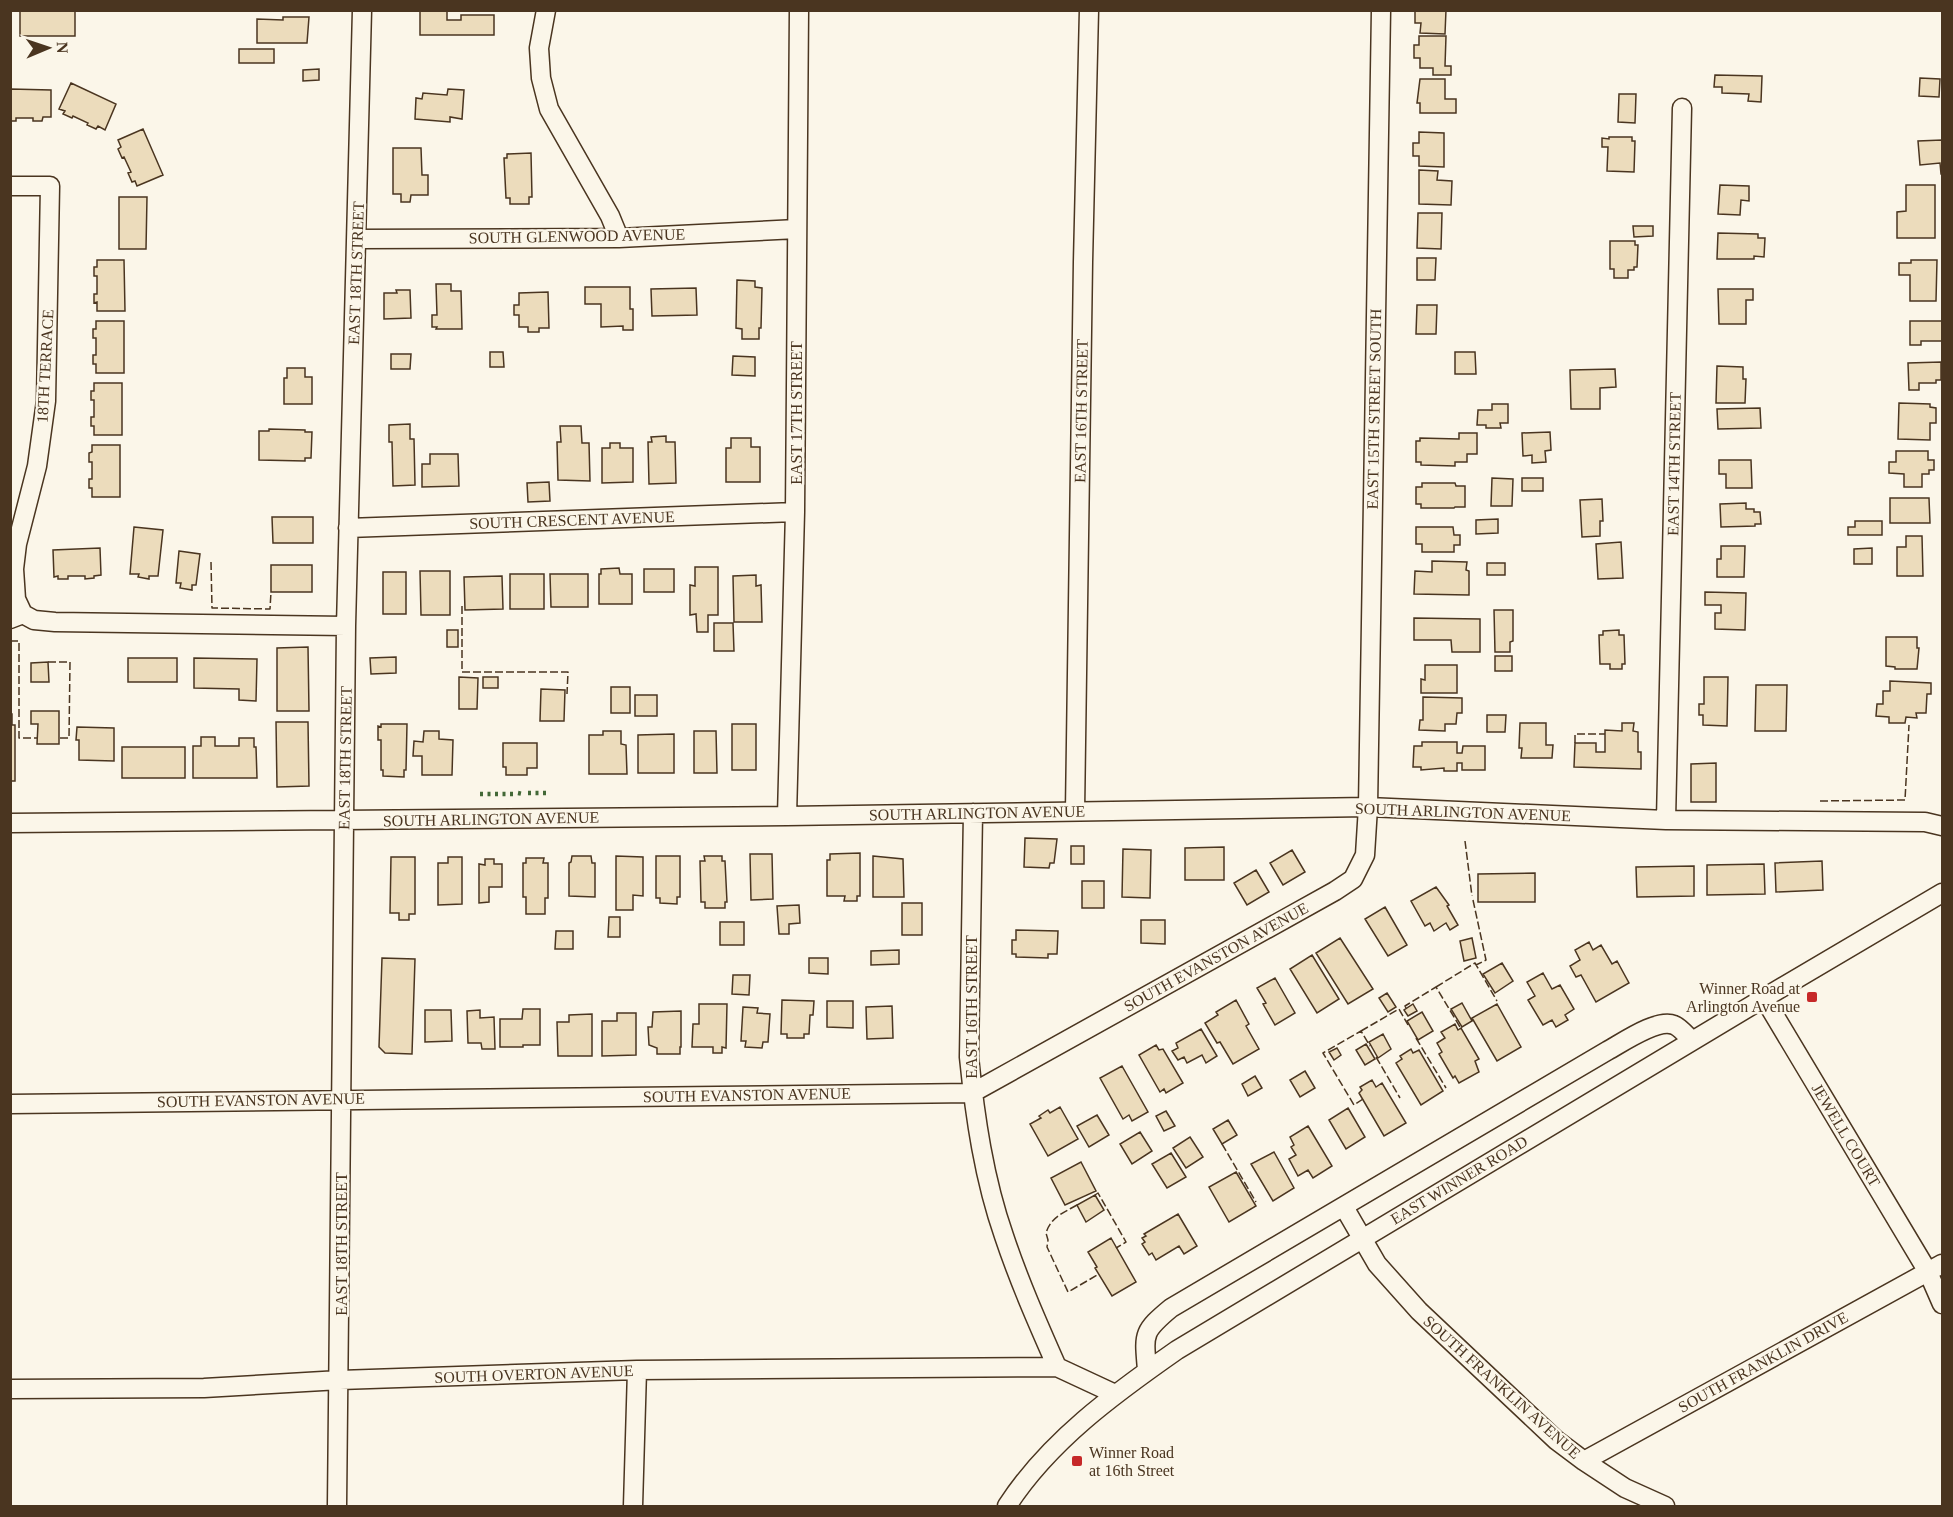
<svg xmlns="http://www.w3.org/2000/svg" width="1953" height="1517" viewBox="0 0 1953 1517" font-family="Georgia,serif">
<style>
.building{fill:#ecdcbc;stroke:#4a3520;stroke-width:1.5}
.lines{fill:none;stroke-linecap:round;stroke-linejoin:round}
.street-casing{stroke:#4a3520;stroke-width:21}
.street{stroke:#fbf6e9;stroke-width:18}
.hedge{stroke:#436837;stroke-width:4.5;stroke-dasharray:3 4.5;stroke-linecap:butt}
.fence{stroke:#4a3520;stroke-width:1.5;stroke-dasharray:8 3;stroke-linecap:butt}
.poi-dot{fill:#c62828;stroke:#fbf6e9;stroke-width:2}
.labels{text-anchor:middle;dominant-baseline:central;stroke-width:4.5;stroke-linejoin:round;paint-order:stroke}
.street-label{font-size:16px;fill:#4a3520;stroke:#fbf6e9}
.poi-label{font-size:16px;fill:#4a3520;stroke:#fbf6e9;text-anchor:end}
</style>
<rect width="100%" height="100%" fill="#fbf6e9"/>
<path class="building" d="M20,10H75V36H20Z
M420,10H447V20H461V15H494V35H420Z
M1415,10H1446L1445,34L1420,33L1421,23H1415Z
M283,17H309L307,43H257V19L283,20Z
M1419,36H1446L1445,66H1451V75H1433V68H1420V58H1414V45H1419Z
M239,49H274V63H239Z
M319,69V80L303,81V70Z
M1715,75L1762,76L1761,102L1748,101L1749,94L1722,93V87H1714Z
M1920,78L1940,79L1939,97L1919,96Z
M1420,79H1445V99H1456V113H1420V103H1417Z
M71,83L116,104L105,130L98,126L96,129L87,125L88,123L73,116L72,118L63,114L65,111L59,109Z
M10,89L51,90V117H43L42,121H33V118H16V121H10Z
M448,89L464,90L462,119L450,117V122L415,119L416,98L422,99L423,93L447,95Z
M1619,94H1636L1635,123L1618,122Z
M143,129L163,175L137,186L135,181L132,182L128,173L131,172L124,157L122,158L118,149L121,147L118,140Z
M1419,132L1444,133V167L1419,166V156H1413V143H1419Z
M1609,137H1632V141H1635L1634,172L1607,171L1608,147H1602V138L1609,139Z
M1942,140V174H1941L1940,163L1920,165L1918,141Z
M393,148H421L422,175H428V195H411L410,202H401V194H393Z
M531,153L532,197H529V204H510V198H506L504,158H507V154Z
M1419,170L1438,171L1437,180L1452,181L1451,205L1419,204Z
M1720,185L1749,186V201L1741,200L1740,215L1718,214Z
M1906,185H1935V238H1897V212L1906,211Z
M119,197H147L146,249H119Z
M1418,213H1442L1441,249L1417,248Z
M1633,226H1653V236L1634,237Z
M1718,233L1758,234V238H1765L1764,257L1754,256V259H1717Z
M1610,241H1635V245H1638L1637,267H1634V270H1628V278H1614V269H1610Z
M1417,258H1436L1435,280H1417Z
M97,260H124L125,311H97V302L94,303V294H97V276H94V267H97Z
M1911,260H1937L1936,301H1910V275H1899V263H1911Z
M737,280L755,281V287L762,288L761,328H759V339H742V329L736,328Z
M436,284H451V291H461L462,329H436L437,327H432V315H437Z
M585,287H630V309H633V330H623V326L601,327V304H585Z
M696,288L697,315L652,316L651,289Z
M1718,289H1753V300H1746V324H1719Z
M396,290H410L411,318L384,319V293H397Z
M548,292L549,328H539V332H528V327H519V315H514V305H519V293Z
M1417,305H1437L1436,334H1416Z
M96,321H124V373H96V364H93V355H96V338H93V329H96Z
M1910,321H1942V341H1921V345H1910Z
M490,352H503L504,367H490Z
M1455,352H1475L1476,374H1455Z
M391,354H411L410,369H391Z
M733,356L755,357V376L732,375Z
M1941,362V380H1936V383H1919V390H1909L1908,363Z
M1717,366L1743,367V379H1746L1745,403H1716Z
M287,368H305V377H312V404H284V378H287Z
M1615,369L1616,387L1600,388V409H1571L1570,370Z
M94,383H122V435H94V426H91V417H94V400H91V391H94Z
M1899,403L1930,404V407L1936,408V423H1930V440L1898,439Z
M1492,404H1508V423H1500L1501,428H1486V425H1477L1478,410H1492Z
M1760,408L1761,428L1718,429L1717,409Z
M410,424V439H414L415,485L393,486L392,442H389V425Z
M560,426H581L582,443H589L590,481L558,480L557,442H561Z
M269,429L305,430V432H312L311,458H305V461L259,460V431H269Z
M1550,432L1551,450L1545,451L1546,462L1532,463V455L1523,456L1522,433Z
M1459,433H1477V454H1467V462H1455V466L1421,465V462H1416V441H1420V438L1459,439Z
M666,436V442H675L676,483L649,484L648,442H652L651,437Z
M731,438H751V447H760V482H726V448H731Z
M610,443H620V448H633V482L602,483V448H610Z
M92,445H120V497H92V488H89V479H92V462H89V453L92,452Z
M1896,451H1928V460H1934V470H1929V474H1922V487H1904V474L1889,473V462H1896Z
M430,454H458L459,486L422,487V464H430Z
M1719,460H1751L1752,488H1726V474H1719Z
M1492,478L1513,479L1512,506H1491Z
M1522,478H1543V491H1522Z
M549,482L550,501L528,502L527,483Z
M1422,483H1455L1456,486H1465V507H1455L1454,508H1421V504H1416V487H1422Z
M1890,498H1929L1930,523H1890Z
M1602,499L1603,521H1600V536L1582,537L1580,500Z
M1746,503V509H1754V512H1760L1761,524H1755V526L1721,527L1720,504Z
M272,517H313V543H273Z
M1498,519V533L1476,534V520Z
M1855,521H1882V535H1848V527H1855Z
M134,527L163,530L158,576H149V579L138,577L139,574H130Z
M1416,527H1453L1454,535H1460V545H1454V552H1422V544H1416Z
M1906,536H1922L1923,576H1897V547H1906Z
M1621,542L1623,578L1598,579L1596,544Z
M1721,546H1745L1744,577H1717V559H1721Z
M100,548L101,575L94,576V578L85,579V576H68V579H58V576L54,577L53,550Z
M1872,548V564H1854V549Z
M179,551L200,554L196,585H192V590L180,588L181,583H176Z
M1432,561L1467,562L1466,570L1469,571V595L1414,594L1415,571L1432,572Z
M1487,563H1505V575H1487Z
M271,565H312V592H271Z
M695,567H718V615H708V632H697L696,614L690,615V585L695,586Z
M619,568L620,574H632V604H599V574H601V569Z
M644,569H674V592H644Z
M420,571H450V615H421Z
M383,572H406V614H383Z
M510,574H544V609H510Z
M550,574H588V607H551Z
M756,575V586L761,585L762,622H734L733,576Z
M502,576L503,609L465,610L464,577Z
M1705,592L1746,593L1745,630L1715,629V613H1721V605H1705Z
M1494,610H1513V641L1510,642V652H1495Z
M1414,618L1480,619V652H1452L1451,640H1414Z
M714,623H733L734,651H714Z
M447,630H458V647H447Z
M1619,630V635H1624L1625,664H1622V669H1610V664H1600L1599,635H1603V631Z
M1886,637H1917V648H1919L1917,669H1895V667L1886,666Z
M308,647L309,711H277V648Z
M1495,656H1512V671H1495Z
M396,657V673L371,674L370,658Z
M128,658H177V682H128Z
M194,658L257,659L256,701L239,700V689L194,688Z
M48,662L49,682H31V663Z
M1425,665H1457V693H1421V679L1425,680Z
M459,677L478,678L477,709H459Z
M483,677H498V688H483Z
M1704,677H1728L1727,726L1703,725V715H1699V704H1704Z
M1890,681L1931,683V694H1927L1926,713H1916L1917,718L1906,717L1905,723H1889V717L1876,716L1877,704H1883V691H1890Z
M1756,685H1787L1786,731H1755Z
M611,687H630V713H611Z
M541,689L565,690L564,721H540Z
M635,695H657V716H635Z
M1423,697L1462,698V713H1457L1456,724H1445V731L1419,730L1420,720H1423Z
M31,711H59V744H37L38,724H31Z
M10,714H12V725H15V781H10Z
M1487,715H1506L1505,732H1487Z
M276,722H308L309,786L277,787Z
M1520,723H1546V745H1553L1552,758H1521L1522,748H1519Z
M1622,723H1634L1633,731L1638,732V752H1641V769L1574,767L1575,743H1596V752H1605V730L1622,731Z
M381,724H407L406,770H404V777L383,776V770H381V740H378V726L381,727Z
M732,724H756V770H732Z
M77,727L114,728V761L79,760V740H76Z
M424,731H439V739L453,740L452,775H422V756H413L414,741L423,742Z
M603,731H621V744L626,745L627,774H589V735H603Z
M694,731H716L717,773H694Z
M674,734V773H638V735Z
M201,737H215V746H239V738H254V747H256L257,778H193V746H201Z
M1422,742H1457V753H1462L1463,746H1485V770H1462V763H1457V771H1444V768L1421,770V767H1413L1414,746H1422Z
M503,743H537V768H527V775H506V767H503Z
M122,747H185V778H122Z
M1716,763V802H1691V764Z
M1025,838L1057,839L1054,863H1050L1049,868L1024,867Z
M1071,846H1084V864H1071Z
M1224,847V880H1185V848Z
M1123,849L1151,850L1150,898L1122,897Z
M1292,850L1305,872L1283,885L1270,863Z
M860,853V896H857V901H844L845,896H827V860H830V854Z
M750,854H772L773,899L751,900Z
M572,856H591L592,863H595V897L569,896V863L571,862Z
M616,856L643,857V896L633,895V910H616Z
M656,856H680V897H677V904L660,903V898H656Z
M704,856H722V861H725L727,902H725V908H705V902H701L700,861H705Z
M873,856L903,859L904,897H873Z
M391,857H415V914H409V920H399V913H390Z
M448,857H462V904L438,905V863H448Z
M526,858H544L543,863H548V898H545V914H526V897H523V863H526Z
M485,859H494V864H502V887H489V902L479,903V864L485,865Z
M1822,861L1823,890L1776,892L1775,863Z
M1764,864L1765,894L1707,895V865Z
M1694,866V896L1637,897L1636,867Z
M1256,870L1269,892L1247,905L1234,883Z
M1535,873V902H1478V874Z
M1082,881H1104V908H1082Z
M1436,887L1449,905L1447,906L1458,925L1450,930L1446,923L1434,931L1430,923L1425,926L1411,901Z
M902,903H922V935H902Z
M799,905L800,923L789,924V934H779L777,906Z
M1385,907L1407,945L1388,956L1365,919Z
M609,917H620V937H608Z
M1141,920H1165V944L1141,943Z
M720,922H744V945H720Z
M1016,930L1058,931L1057,954H1048V958L1016,957V954H1012V940H1016Z
M556,931H573V949H555Z
M1340,938L1373,989L1348,1004L1316,953Z
M1472,938L1476,958L1464,961L1460,941Z
M1589,942L1593,950L1601,945L1612,964L1617,961L1629,983L1596,1002L1581,975L1576,977L1570,966L1580,960L1575,950Z
M899,950V964L871,965V951Z
M1312,955L1339,999L1317,1013L1290,969Z
M382,958L415,959L412,1054L385,1053L379,1047Z
M809,958H828V974L809,973Z
M1502,963L1513,981L1495,993L1483,974Z
M1543,973L1552,989L1560,985L1574,1009L1565,1015L1568,1020L1556,1027L1552,1020L1543,1025L1528,1000L1535,996L1527,982Z
M733,975H750L749,995L732,994Z
M1275,978L1295,1013L1275,1025L1263,1004L1266,1003L1257,988Z
M1387,993L1396,1007L1388,1012L1379,998Z
M782,1000L814,1001L813,1015H810L809,1034H804V1038H787V1034H781Z
M1236,1000L1249,1024L1246,1026L1259,1049L1233,1064L1220,1042L1217,1043L1205,1023L1218,1015L1216,1012Z
M827,1001H853V1028L827,1027Z
M1462,1003L1472,1021L1462,1027L1451,1009Z
M699,1004H727L726,1048L722,1047V1053H713V1047H692L693,1024H699Z
M1413,1004L1417,1011L1408,1016L1404,1010Z
M1497,1004L1521,1047L1497,1061L1472,1018Z
M892,1006L893,1038L867,1039L866,1007Z
M743,1007L758,1008L757,1013L770,1014L768,1042H763L762,1048L745,1047L746,1041H741Z
M523,1009H540V1045H523V1047H500V1019H522Z
M425,1010H451L452,1041L425,1042Z
M480,1010V1018L494,1017L495,1049H482L481,1043H468L467,1011Z
M681,1011V1047H680V1054H657V1048L649,1045L648,1027H652L653,1012Z
M1422,1012L1433,1031L1418,1040L1407,1021Z
M617,1013H636V1055L602,1056V1021H617Z
M592,1014V1056H558L557,1022H569V1015Z
M1455,1024L1458,1030L1461,1028L1479,1059L1475,1061L1479,1072L1459,1083L1455,1076L1453,1078L1439,1054L1442,1052L1437,1043L1445,1038L1441,1032Z
M1201,1029L1217,1056L1206,1063L1202,1055L1187,1063L1184,1057L1178,1060L1172,1051L1178,1048L1176,1043Z
M1383,1034L1391,1049L1378,1058L1369,1042Z
M1366,1044L1375,1059L1365,1065L1356,1050Z
M1156,1045L1159,1050L1163,1049L1183,1083L1166,1093L1164,1089L1160,1092L1139,1055Z
M1337,1048L1341,1055L1334,1060L1329,1052Z
M1411,1049L1413,1053L1419,1050L1443,1091L1421,1105L1396,1063L1402,1059L1400,1056Z
M1122,1066L1148,1112L1132,1121L1129,1115L1123,1119L1100,1078Z
M1305,1071L1315,1088L1300,1097L1290,1080Z
M1255,1076L1262,1088L1248,1096L1242,1084Z
M1372,1080L1376,1087L1382,1083L1406,1123L1384,1136L1359,1093L1362,1090L1360,1087Z
M1060,1107L1078,1139L1048,1156L1030,1124L1041,1118L1039,1116L1048,1110L1050,1113Z
M1348,1108L1365,1137L1346,1149L1329,1120Z
M1166,1111L1175,1126L1164,1131L1156,1116Z
M1097,1115L1109,1135L1089,1147L1077,1126Z
M1228,1120L1237,1135L1222,1144L1213,1129Z
M1308,1126L1332,1166L1313,1178L1308,1170L1298,1176L1289,1159L1296,1155L1291,1147L1294,1145L1290,1137Z
M1140,1132L1152,1151L1132,1164L1120,1144Z
M1190,1137L1203,1157L1186,1168L1173,1148Z
M1274,1152L1294,1188L1273,1201L1251,1164Z
M1171,1153L1186,1177L1167,1188L1152,1164Z
M1081,1162L1096,1191L1065,1205L1051,1178Z
M1236,1172L1256,1206L1229,1222L1209,1187Z
M1095,1195L1104,1210L1086,1222L1077,1205Z
M1178,1214L1197,1246L1184,1254L1179,1246L1156,1260L1152,1253L1149,1255L1142,1244L1145,1242L1142,1238L1146,1236L1144,1234Z
M1111,1238L1136,1282L1112,1296L1095,1268L1097,1267L1088,1252Z"/>
<g class="lines">
<defs>
<path id="street" d="M546,10L539,48L541,78L549,109L610,216L619,238
M10,186H50L46,401L37,466L17,544L14,569L16,599L23,614
M357,239L619,238L797,229
M348,528L795,512
M10,619L23,614L34,620L55,622L346,626
M1075,811L1083,262L1089,10
M973,813L969,1057C975,1117 984,1179 1004,1236C1019,1281 1038,1324 1057,1367
M787,816L795,512L799,10
M1666,820L1682,108
M10,823L787,816L1368,807L1666,820L1925,822L1942,826
M1764,998L1928,1272L1942,1304
M10,1104L972,1093L1335,891L1353,879L1365,855L1368,807L1381,10
M1344,1207L1377,1264L1419,1311L1556,1440L1584,1461L1625,1488L1665,1506
M1147,1370C1144,1334 1142,1332 1171,1308L1607,1051C1622,1043 1657,1018 1674,1025C1680,1027 1687,1036 1692,1041
M10,1389L204,1388L340,1380L637,1370L1057,1367L1115,1394
M1584,1461L1942,1264
M337,1506L346,626L362,10
M633,1506L637,1370
M1007,1506C1049,1441 1114,1394 1177,1350L1764,998L1942,893"/>
</defs>
<use href="#street" class="street-casing"/>
<use href="#street" class="street"/>
<path class="hedge" d="M518,793L523,794
M528,793H549
M480,794H513"/>
<path class="fence" d="M211,562L212,608L270,609L271,592
M462,606V672H568L567,694
M10,641H19V738H37
M48,662H70L69,738H59
M1575,743V734H1605
M1820,801L1905,800L1909,725
M1465,841L1472,896
M1473,900L1486,960L1476,965
M1436,987L1475,963L1497,1001
M1406,1008L1405,1006L1436,987L1460,1027
M1361,1031L1399,1009L1408,1025
M1416,1038L1446,1088
M1376,1057L1400,1098
M1363,1099L1354,1105L1323,1053L1361,1031L1370,1046
M1222,1144L1256,1202
M1095,1195L1098,1193L1126,1242L1116,1248
M1077,1205C1063,1213 1051,1217 1046,1233L1048,1240L1047,1247L1068,1292L1099,1274"/>
</g>
<g class="poi-dot">
<rect x="1806" y="991" width="12" height="12" rx="3"/>
<rect x="1071" y="1455" width="12" height="12" rx="3"/>
</g>
<g class="labels">
<g class="street-label">
<text transform="translate(577 236) rotate(-1)">SOUTH GLENWOOD AVENUE</text>
<text transform="translate(356 273) rotate(-88)">EAST 18TH STREET</text>
<text transform="translate(45 366) rotate(-87)">18TH TERRACE</text>
<text transform="translate(1374 409) rotate(-89)">EAST 15TH STREET SOUTH</text>
<text transform="translate(1081 411) rotate(-89)">EAST 16TH STREET</text>
<text transform="translate(796 413) rotate(-90)">EAST 17TH STREET</text>
<text transform="translate(1674 464) rotate(-89)">EAST 14TH STREET</text>
<text transform="translate(572 520) rotate(-2)">SOUTH CRESCENT AVENUE</text>
<text transform="translate(345 758) rotate(-89)">EAST 18TH STREET</text>
<text transform="translate(1463 812) rotate(2)">SOUTH ARLINGTON AVENUE</text>
<text transform="translate(977 813) rotate(-1)">SOUTH ARLINGTON AVENUE</text>
<text transform="translate(491 819) rotate(-1)">SOUTH ARLINGTON AVENUE</text>
<text transform="translate(1216 957) rotate(-29)">SOUTH EVANSTON AVENUE</text>
<text transform="translate(971 1007) rotate(-90)">EAST 16TH STREET</text>
<text transform="translate(747 1095) rotate(-1)">SOUTH EVANSTON AVENUE</text>
<text transform="translate(261 1100) rotate(-1)">SOUTH EVANSTON AVENUE</text>
<text transform="translate(1846 1135) rotate(59)">JEWELL COURT</text>
<text transform="translate(1459 1180) rotate(-31)">EAST WINNER ROAD</text>
<text transform="translate(341 1244) rotate(-90)">EAST 18TH STREET</text>
<text transform="translate(1763 1362) rotate(-29)">SOUTH FRANKLIN DRIVE</text>
<text transform="translate(534 1374) rotate(-2)">SOUTH OVERTON AVENUE</text>
<text transform="translate(1502 1387) rotate(42)">SOUTH FRANKLIN AVENUE</text>
</g>
<g class="poi-label">
<text x="1800" y="988">Winner Road at<tspan x="1800" dy="18">Arlington Avenue</tspan></text>
<text x="1089" y="1452" text-anchor="start">Winner Road<tspan x="1089" dy="18">at 16th Street</tspan></text>
</g>
</g>
<rect width="1953" height="1517" fill="none" stroke="#4a3520" stroke-width="24"/>
<g transform="translate(48 48) rotate(88)" stroke="#fbf6e9" stroke-width="4.5" paint-order="stroke">
<path d="M0-4.5L10 22L0 15L-10 22Z" fill="#4a3520"/>
<text y="-9" font-size="16" font-weight="bold" text-anchor="middle" fill="#4a3520">N</text>
</g>
</svg>
